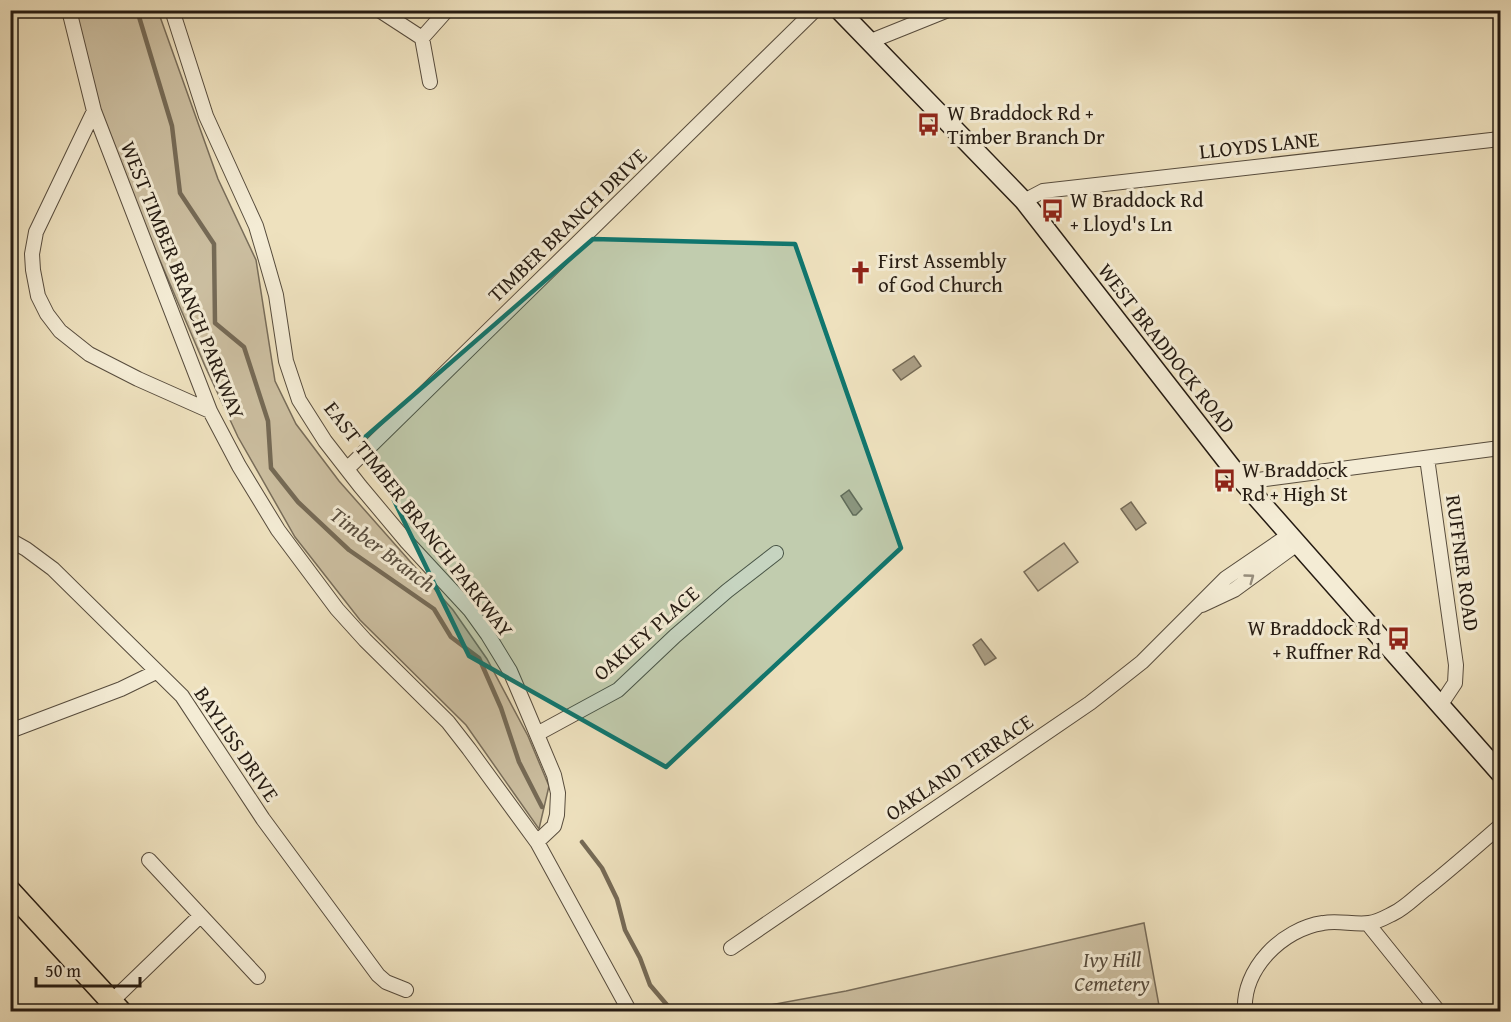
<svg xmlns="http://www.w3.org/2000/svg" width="1511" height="1022" viewBox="0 0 1511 1022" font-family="'Gentium Book Plus',serif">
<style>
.green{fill:#ccbfa1;stroke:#786d5a;stroke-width:1.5}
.water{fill:#aa9e84;stroke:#756a56;stroke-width:1.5}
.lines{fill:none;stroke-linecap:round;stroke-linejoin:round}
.stream{stroke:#756a56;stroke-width:4.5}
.minor-casing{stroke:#574c3d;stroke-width:16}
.secondary-casing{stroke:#251b12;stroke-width:21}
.primary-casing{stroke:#251b12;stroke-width:24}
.minor{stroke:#f4ecd5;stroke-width:14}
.secondary{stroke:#f4ecd5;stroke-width:18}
.primary{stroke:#eee1be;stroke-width:21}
.oneway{stroke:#978e7d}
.marked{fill:#0f766e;fill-opacity:0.2;stroke:#0f766e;stroke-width:4.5;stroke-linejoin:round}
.labels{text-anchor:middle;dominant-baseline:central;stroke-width:6;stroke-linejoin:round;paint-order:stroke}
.poi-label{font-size:21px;fill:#251b12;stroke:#f4ecd5;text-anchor:start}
.street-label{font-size:21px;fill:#251b12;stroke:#f4ecd5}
.park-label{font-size:21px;font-style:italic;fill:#574c3d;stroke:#f4ecd5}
.water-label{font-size:22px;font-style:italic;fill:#5a4f40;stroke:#f4ecd5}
</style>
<rect width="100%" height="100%" fill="#eee1be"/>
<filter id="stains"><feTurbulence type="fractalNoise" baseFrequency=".00333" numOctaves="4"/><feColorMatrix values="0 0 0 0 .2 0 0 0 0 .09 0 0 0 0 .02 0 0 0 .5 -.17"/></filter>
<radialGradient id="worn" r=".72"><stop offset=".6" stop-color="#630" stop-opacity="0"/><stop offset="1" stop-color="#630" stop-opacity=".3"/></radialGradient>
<path class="green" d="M76,11H158L218,179L256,260L275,381L296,424L339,481L453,610L487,659L528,736L549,786L539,829L466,725L360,620L295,537L238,437L205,366L103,127Z
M1064,543L1078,562L1038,591L1024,572Z
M1144,923L1160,1011H737L846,991Z"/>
<path class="water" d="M914,356L921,366L901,380L893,370Z
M849,490L862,509L856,515H853L841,496Z
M1131,502L1146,523L1136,530L1121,509Z
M981,639L996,658L985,665L973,645Z"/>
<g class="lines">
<path class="stream" d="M137,10L172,126L180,193L214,244L215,323L244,347L268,421L271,468L298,502L349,550L434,609L451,637L479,658L501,708L519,762L542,807
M582,842L602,868L617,899L625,930L640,958L650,985L673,1012"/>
<defs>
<path id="minor" d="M69,10L94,111L210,411L239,466L278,530L337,609L365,640L448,722L469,749L537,842L630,1012
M172,10L206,116L256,226L264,253L276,295L286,361L299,400L325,441L360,486L407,542L470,610L488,635L510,671L525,706L554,775L558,793L557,815L554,826L537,842
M379,10L422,38
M871,41L948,10
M430,82L422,38L447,10
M94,111L36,232L32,254L33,270L38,296L47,314L60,331L89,354L138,379L210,411
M1024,201L1043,191L1500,139
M1427,458L1456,665L1455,683L1441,704
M347,469L815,10
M1243,482L1500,448
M10,540L26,549L53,569L182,696L263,819L378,975L386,982L406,990
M1202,605L1234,590L1297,544
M10,731L121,689L156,672
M537,734L618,690L675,636L727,591L776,553
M149,860L258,977
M1368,924L1439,1012
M731,948L1090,703L1142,662L1226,578L1289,535
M112,1001L200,916
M1245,1012C1242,969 1282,929 1323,923C1338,920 1354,925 1369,923C1378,922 1386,917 1394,913C1406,907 1416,896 1427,888C1452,868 1476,847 1500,826"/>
<path id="secondary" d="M839,10L1024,201L1243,482L1500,773"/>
<path id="primary" d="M10,891L121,1012"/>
</defs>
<use href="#minor" class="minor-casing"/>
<use href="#secondary" class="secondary-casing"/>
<use href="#primary" class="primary-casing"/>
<use href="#minor" class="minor"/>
<use href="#secondary" class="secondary"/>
<use href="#primary" class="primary"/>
</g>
<defs><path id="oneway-chevron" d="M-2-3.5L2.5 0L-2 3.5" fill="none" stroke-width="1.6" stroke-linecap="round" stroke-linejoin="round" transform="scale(1.5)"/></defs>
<use class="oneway" href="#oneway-chevron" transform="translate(1250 578) rotate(-36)"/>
<path class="marked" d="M593,239L795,244L901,548L666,767L469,656L364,438Z"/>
<defs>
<symbol id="bus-bare" viewBox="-9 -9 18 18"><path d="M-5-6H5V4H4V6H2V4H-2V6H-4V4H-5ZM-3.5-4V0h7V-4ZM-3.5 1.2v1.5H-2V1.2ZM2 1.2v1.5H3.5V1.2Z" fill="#8f2418" stroke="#f4ecd5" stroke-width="2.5" paint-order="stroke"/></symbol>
<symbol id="church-bare" viewBox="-9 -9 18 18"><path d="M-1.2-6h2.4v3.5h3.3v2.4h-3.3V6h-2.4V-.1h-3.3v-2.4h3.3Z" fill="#8f2418" stroke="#f4ecd5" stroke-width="2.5" paint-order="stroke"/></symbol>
</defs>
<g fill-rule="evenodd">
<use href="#bus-bare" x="912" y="108" width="33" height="33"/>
<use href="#bus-bare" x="1036" y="194" width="33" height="33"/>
<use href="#church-bare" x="844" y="256" width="33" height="33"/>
<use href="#bus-bare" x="1208" y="464" width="33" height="33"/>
<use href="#bus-bare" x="1382" y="622" width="33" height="33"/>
</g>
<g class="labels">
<g class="poi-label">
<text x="947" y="112">W Braddock Rd +<tspan x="947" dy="24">Timber Branch Dr</tspan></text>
<text x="1070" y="199">W Braddock Rd<tspan x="1070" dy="24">+ Lloyd's Ln</tspan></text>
<text x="878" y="260">First Assembly<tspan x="878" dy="24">of God Church</tspan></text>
<text x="1242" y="469">W Braddock<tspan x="1242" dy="24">Rd + High St</tspan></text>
<text x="1381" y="627" text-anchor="end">W Braddock Rd<tspan x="1381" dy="24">+ Ruffner Rd</tspan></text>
</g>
<g class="street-label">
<text transform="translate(1259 145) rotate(-6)">LLOYDS LANE</text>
<text transform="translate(567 225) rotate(-44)">TIMBER BRANCH DRIVE</text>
<text transform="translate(183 280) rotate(68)">WEST TIMBER BRANCH PARKWAY</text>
<text transform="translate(1167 348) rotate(52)">WEST BRADDOCK ROAD</text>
<text transform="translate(419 519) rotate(52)">EAST TIMBER BRANCH PARKWAY</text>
<text transform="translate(1463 563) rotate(82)">RUFFNER ROAD</text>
<text transform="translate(646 633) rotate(-41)">OAKLEY PLACE</text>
<text transform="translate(237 744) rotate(56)">BAYLISS DRIVE</text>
<text transform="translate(959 767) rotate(-34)">OAKLAND TERRACE</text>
</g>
<g class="park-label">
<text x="1112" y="959">Ivy Hill<tspan x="1112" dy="24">Cemetery</tspan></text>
</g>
<g class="water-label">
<text transform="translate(383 549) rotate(37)">Timber Branch</text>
</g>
</g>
<rect width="1511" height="1022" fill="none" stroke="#eee1be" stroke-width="36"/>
<rect x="12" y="12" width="1487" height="998" fill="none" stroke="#251b12" stroke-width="3"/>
<rect x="18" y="18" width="1475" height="986" fill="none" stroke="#251b12" stroke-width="1.5"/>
<path d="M36 977v9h104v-9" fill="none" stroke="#251b12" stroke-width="3"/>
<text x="45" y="977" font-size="18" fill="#251b12" stroke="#f4ecd5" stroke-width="4.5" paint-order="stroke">50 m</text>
<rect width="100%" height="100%" filter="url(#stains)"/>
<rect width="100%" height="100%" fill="url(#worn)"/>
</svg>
